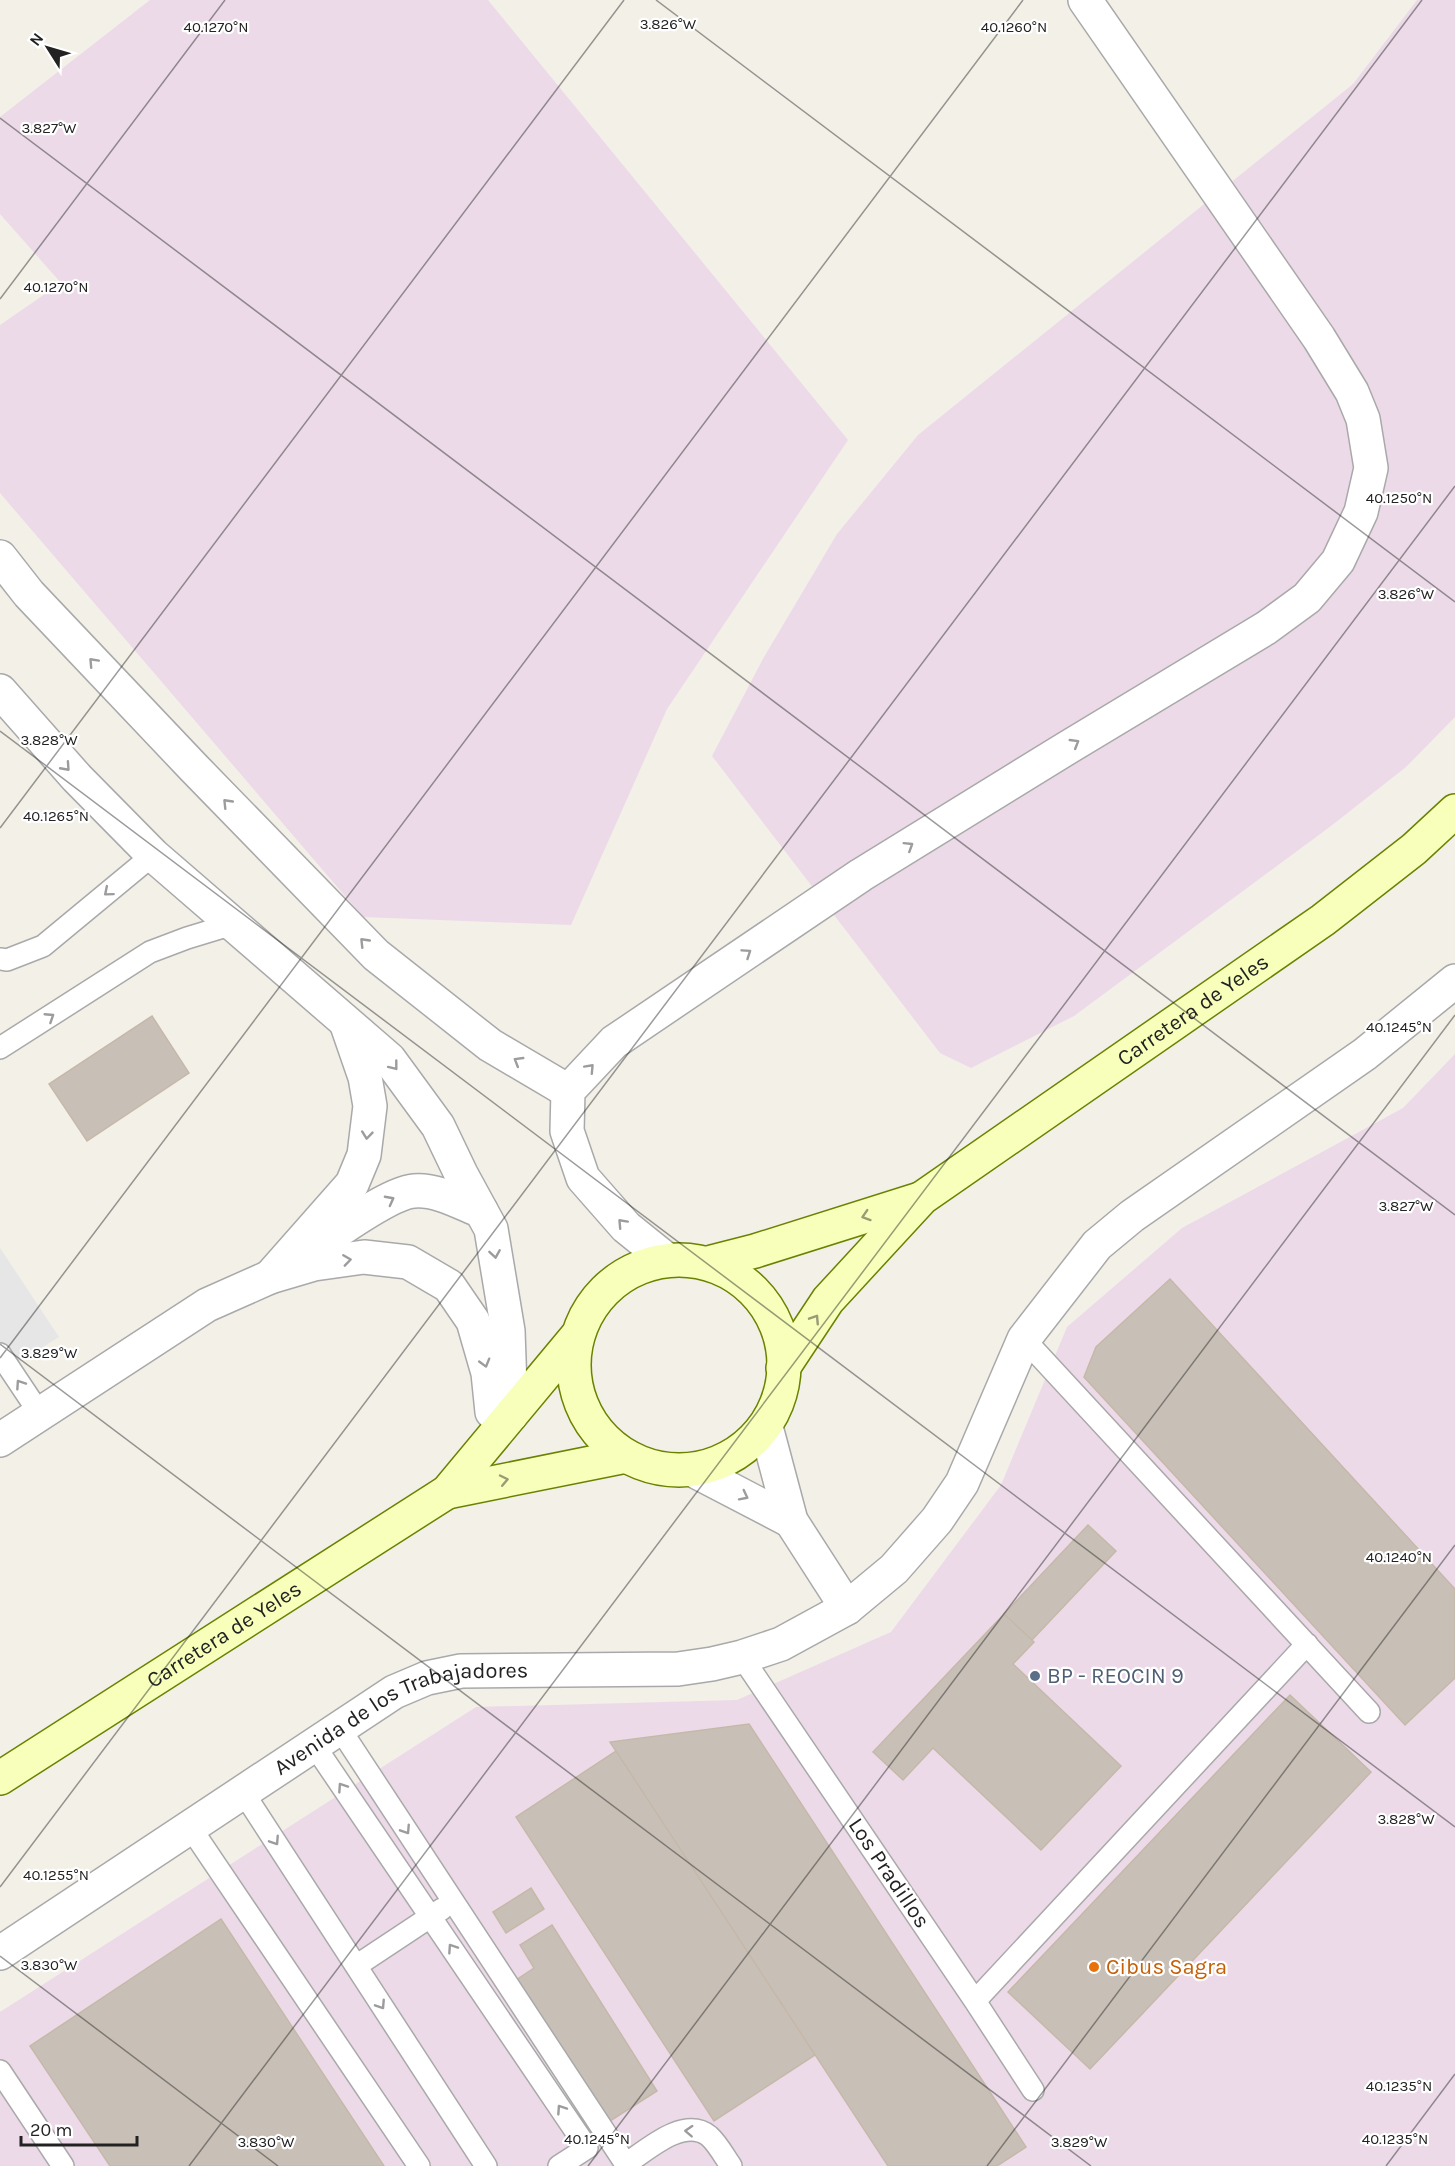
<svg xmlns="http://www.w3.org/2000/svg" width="1455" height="2166" viewBox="0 0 1455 2166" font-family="Karla,sans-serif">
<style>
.industrial{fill:#ecdae8}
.parking{fill:#e6e6e6}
.building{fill:#c8c0b7;stroke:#c6b8a9;stroke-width:1.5}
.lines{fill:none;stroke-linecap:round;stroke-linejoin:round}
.service-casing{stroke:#a9a9a9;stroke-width:24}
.minor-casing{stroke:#a9a9a9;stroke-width:36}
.secondary-casing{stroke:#6b8200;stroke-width:36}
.service{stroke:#fff;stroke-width:21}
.minor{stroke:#fff;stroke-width:33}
.secondary{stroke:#f7ffba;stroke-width:33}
.oneway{stroke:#9c9c9c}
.oneway2{stroke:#979c76}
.ticks{fill:none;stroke:#222;stroke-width:1.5;stroke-opacity:0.45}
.service-dot{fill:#5c6f8a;stroke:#fff;stroke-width:2}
.food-dot{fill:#e8710a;stroke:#fff;stroke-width:2}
.labels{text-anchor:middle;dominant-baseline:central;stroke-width:4.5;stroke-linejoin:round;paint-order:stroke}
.street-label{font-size:22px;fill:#222;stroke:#fff}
.service-label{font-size:22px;fill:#4e5e75;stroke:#fff;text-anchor:start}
.food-label{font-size:22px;fill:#c56008;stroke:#fff;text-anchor:start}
.ticks-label{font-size:15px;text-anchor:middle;fill:#222;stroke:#fff;stroke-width:4.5;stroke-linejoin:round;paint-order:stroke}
</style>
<rect width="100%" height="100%" fill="#f3f0e8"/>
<path class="industrial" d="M150,0H488L848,440L667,709L571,925L363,917L0,493V325L61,283L0,214V117Z
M1417,0H1455V717L1406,767L1331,826L1074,1016L971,1068L940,1053L712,756L764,657L837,534L918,435L1353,84Z
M1455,1054V2166H0V2012L476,1707L737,1700L891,1632L1001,1485L1067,1327L1182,1228L1403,1108Z"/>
<path class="parking" d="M0,1248L59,1337L0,1374Z"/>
<path class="building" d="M152,1016L189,1073L87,1141L49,1084Z
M1170,1279L1455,1589V1678L1405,1725L1084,1377L1096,1347Z
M1088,1525L1116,1551L1032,1640L1004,1614Z
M1004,1614L1034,1642L1013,1664L1121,1766L1041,1850L933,1748L903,1780L873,1752Z
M1290,1695L1371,1772L1090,2069L1008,1992Z
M749,1724L1026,2147L997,2166H888L610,1742Z
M616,1751L815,2055L714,2121L516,1817Z
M531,1888L544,1909L506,1933L493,1912Z
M221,1919L384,2166H110L30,2046Z
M552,1925L657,2091L607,2123L516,1980L534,1968L520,1945Z"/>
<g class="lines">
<defs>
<path id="service" d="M0,959L7,960L43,946L153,855
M0,1048L150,952L187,938L233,924
M1024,1339L1369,1712
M0,1354L40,1414
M742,1657L975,2001L1033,2090
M340,1729L627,2166
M314,1745L587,2148L559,2166
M243,1792L486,2166
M190,1827L419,2166
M356,1966L442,1909
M975,2001L1307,1644
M0,2071L63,2166
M626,2164C647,2150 684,2116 709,2136C718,2144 724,2156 731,2166"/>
<g id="minor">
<path d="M0,557L29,594L194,768L376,955L490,1045L568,1091"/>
<path d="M0,691L77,778L153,855L389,1059L438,1126L461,1174L491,1229L508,1331L511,1415"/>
<path d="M309,1251C332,1235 389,1193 414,1191C437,1189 461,1203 481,1211"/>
<path d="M667,1260L626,1227L583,1178L567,1131L568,1091L614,1042L861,875L1067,748L1266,628L1307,598L1338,561L1361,512L1371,468L1363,419L1352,392L1319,338L1085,0"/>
<path d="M270,1277L352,1184L364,1155L370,1106L365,1077L347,1025"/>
<path d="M766,1427L791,1521L847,1608"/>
<path d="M0,1440L207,1305L270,1277L314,1264L364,1257L408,1262L449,1286L473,1321L488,1373L492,1412"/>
<path d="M697,1472L791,1521"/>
<path id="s1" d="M0,1953L394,1692L427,1678L461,1671L678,1669L712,1664L742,1657L781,1644L847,1608L894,1569L937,1520L962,1483L1024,1339L1097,1245L1132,1216L1365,1054L1455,981"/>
</g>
<g id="secondary">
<circle cx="679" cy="1365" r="105"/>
<path d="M712,1262L755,1251L920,1199"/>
<path id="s2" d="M783,1368L828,1300L922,1198L1323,920L1414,849L1455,811"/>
<path d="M447,1492L621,1457"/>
<path id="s3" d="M0,1778L447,1492L576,1337"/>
</g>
</defs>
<use href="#service" class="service-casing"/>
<use href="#minor" class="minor-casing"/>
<use href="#secondary" class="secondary-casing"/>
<use href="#service" class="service"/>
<use href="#minor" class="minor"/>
<use href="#secondary" class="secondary"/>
</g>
<defs><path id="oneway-chevron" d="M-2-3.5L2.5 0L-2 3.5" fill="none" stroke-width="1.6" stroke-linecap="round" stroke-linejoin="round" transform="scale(1.5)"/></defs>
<g class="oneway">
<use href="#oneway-chevron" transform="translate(93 662) rotate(-133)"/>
<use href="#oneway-chevron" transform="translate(1075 743) rotate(-31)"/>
<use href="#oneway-chevron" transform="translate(66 767) rotate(48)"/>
<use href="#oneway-chevron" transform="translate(227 803) rotate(-134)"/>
<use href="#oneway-chevron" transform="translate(909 846) rotate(-32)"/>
<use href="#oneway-chevron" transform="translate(108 892) rotate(140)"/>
<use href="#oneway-chevron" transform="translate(364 942) rotate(-134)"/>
<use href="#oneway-chevron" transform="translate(747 953) rotate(-34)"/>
<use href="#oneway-chevron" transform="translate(50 1017) rotate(-33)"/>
<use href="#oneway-chevron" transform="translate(518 1061) rotate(-149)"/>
<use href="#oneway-chevron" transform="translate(394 1066) rotate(52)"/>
<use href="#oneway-chevron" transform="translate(590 1068) rotate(-47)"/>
<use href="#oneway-chevron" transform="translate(367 1135) rotate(96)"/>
<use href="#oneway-chevron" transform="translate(390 1200) rotate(-28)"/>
<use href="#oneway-chevron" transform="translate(622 1223) rotate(-133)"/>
<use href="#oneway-chevron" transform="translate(495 1254) rotate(81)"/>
<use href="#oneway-chevron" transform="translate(347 1260) rotate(-8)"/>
<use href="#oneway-chevron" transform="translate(485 1363) rotate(74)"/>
<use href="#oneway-chevron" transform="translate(20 1384) rotate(-124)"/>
<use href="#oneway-chevron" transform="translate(744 1496) rotate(27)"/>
<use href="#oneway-chevron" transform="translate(342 1787) rotate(-124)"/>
<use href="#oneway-chevron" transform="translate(406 1830) rotate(57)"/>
<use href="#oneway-chevron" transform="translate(275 1841) rotate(57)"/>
<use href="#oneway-chevron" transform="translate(452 1948) rotate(-124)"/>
<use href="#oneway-chevron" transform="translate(381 2005) rotate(57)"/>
<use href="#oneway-chevron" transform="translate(561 2109) rotate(-124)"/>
<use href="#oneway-chevron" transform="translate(689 2131) rotate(-177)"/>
</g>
<g class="oneway2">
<use href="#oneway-chevron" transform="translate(866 1216) rotate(162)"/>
<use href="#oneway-chevron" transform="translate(815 1319) rotate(-57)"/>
<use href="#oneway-chevron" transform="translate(504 1480) rotate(-12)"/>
</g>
<path class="ticks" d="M656,0L1455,602M0,118L1455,1215M0,299L225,0M0,731L1455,1827M0,828L624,0M0,1344L1091,2166M0,1358L1023,0M0,1887L1422,0M0,1956L278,2166M189,2166L1455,486M588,2166L1455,1015M987,2166L1455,1545M1386,2166L1455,2074"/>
<circle class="service-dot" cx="1035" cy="1676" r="6"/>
<circle class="food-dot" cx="1094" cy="1967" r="6"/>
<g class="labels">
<g class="street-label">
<text stroke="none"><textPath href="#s2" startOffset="550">Carretera de Yeles</textPath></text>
<text stroke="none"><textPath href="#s3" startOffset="266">Carretera de Yeles</textPath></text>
<text stroke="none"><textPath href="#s1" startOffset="471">Avenida de los Trabajadores</textPath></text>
<text transform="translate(889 1873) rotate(56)">Los Pradillos</text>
</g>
<g class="service-label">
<text x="1047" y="1676">BP - REOCIN 9</text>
</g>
<g class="food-label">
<text x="1106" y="1967">Cibus Sagra</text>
</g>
</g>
<g class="ticks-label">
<text x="668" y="29">3.826°W</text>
<text x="216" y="32">40.1270°N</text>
<text x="1014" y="32">40.1260°N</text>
<text x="49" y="133">3.827°W</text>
<text x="56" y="292">40.1270°N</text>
<text x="1399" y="503">40.1250°N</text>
<text x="1406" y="599">3.826°W</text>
<text x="49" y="745">3.828°W</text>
<text x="56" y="821">40.1265°N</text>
<text x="1399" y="1032">40.1245°N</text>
<text x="1406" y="1211">3.827°W</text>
<text x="49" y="1358">3.829°W</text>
<text x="1399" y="1562">40.1240°N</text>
<text x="1406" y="1824">3.828°W</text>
<text x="56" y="1880">40.1255°N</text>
<text x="49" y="1970">3.830°W</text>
<text x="1399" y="2091">40.1235°N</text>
<text x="597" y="2144">40.1245°N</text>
<text x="1395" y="2144">40.1235°N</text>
<text x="266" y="2147">3.830°W</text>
<text x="1079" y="2147">3.829°W</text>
</g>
<g transform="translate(48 48) rotate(307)" stroke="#ffffff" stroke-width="4.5" paint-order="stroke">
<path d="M0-4.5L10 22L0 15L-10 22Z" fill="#222222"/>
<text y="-9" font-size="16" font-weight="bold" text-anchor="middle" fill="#222222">N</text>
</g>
<path d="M21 2136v9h116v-9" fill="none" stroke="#222222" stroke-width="3"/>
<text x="30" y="2136" font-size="18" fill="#222222" stroke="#ffffff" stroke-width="4.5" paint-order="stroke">20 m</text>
</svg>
